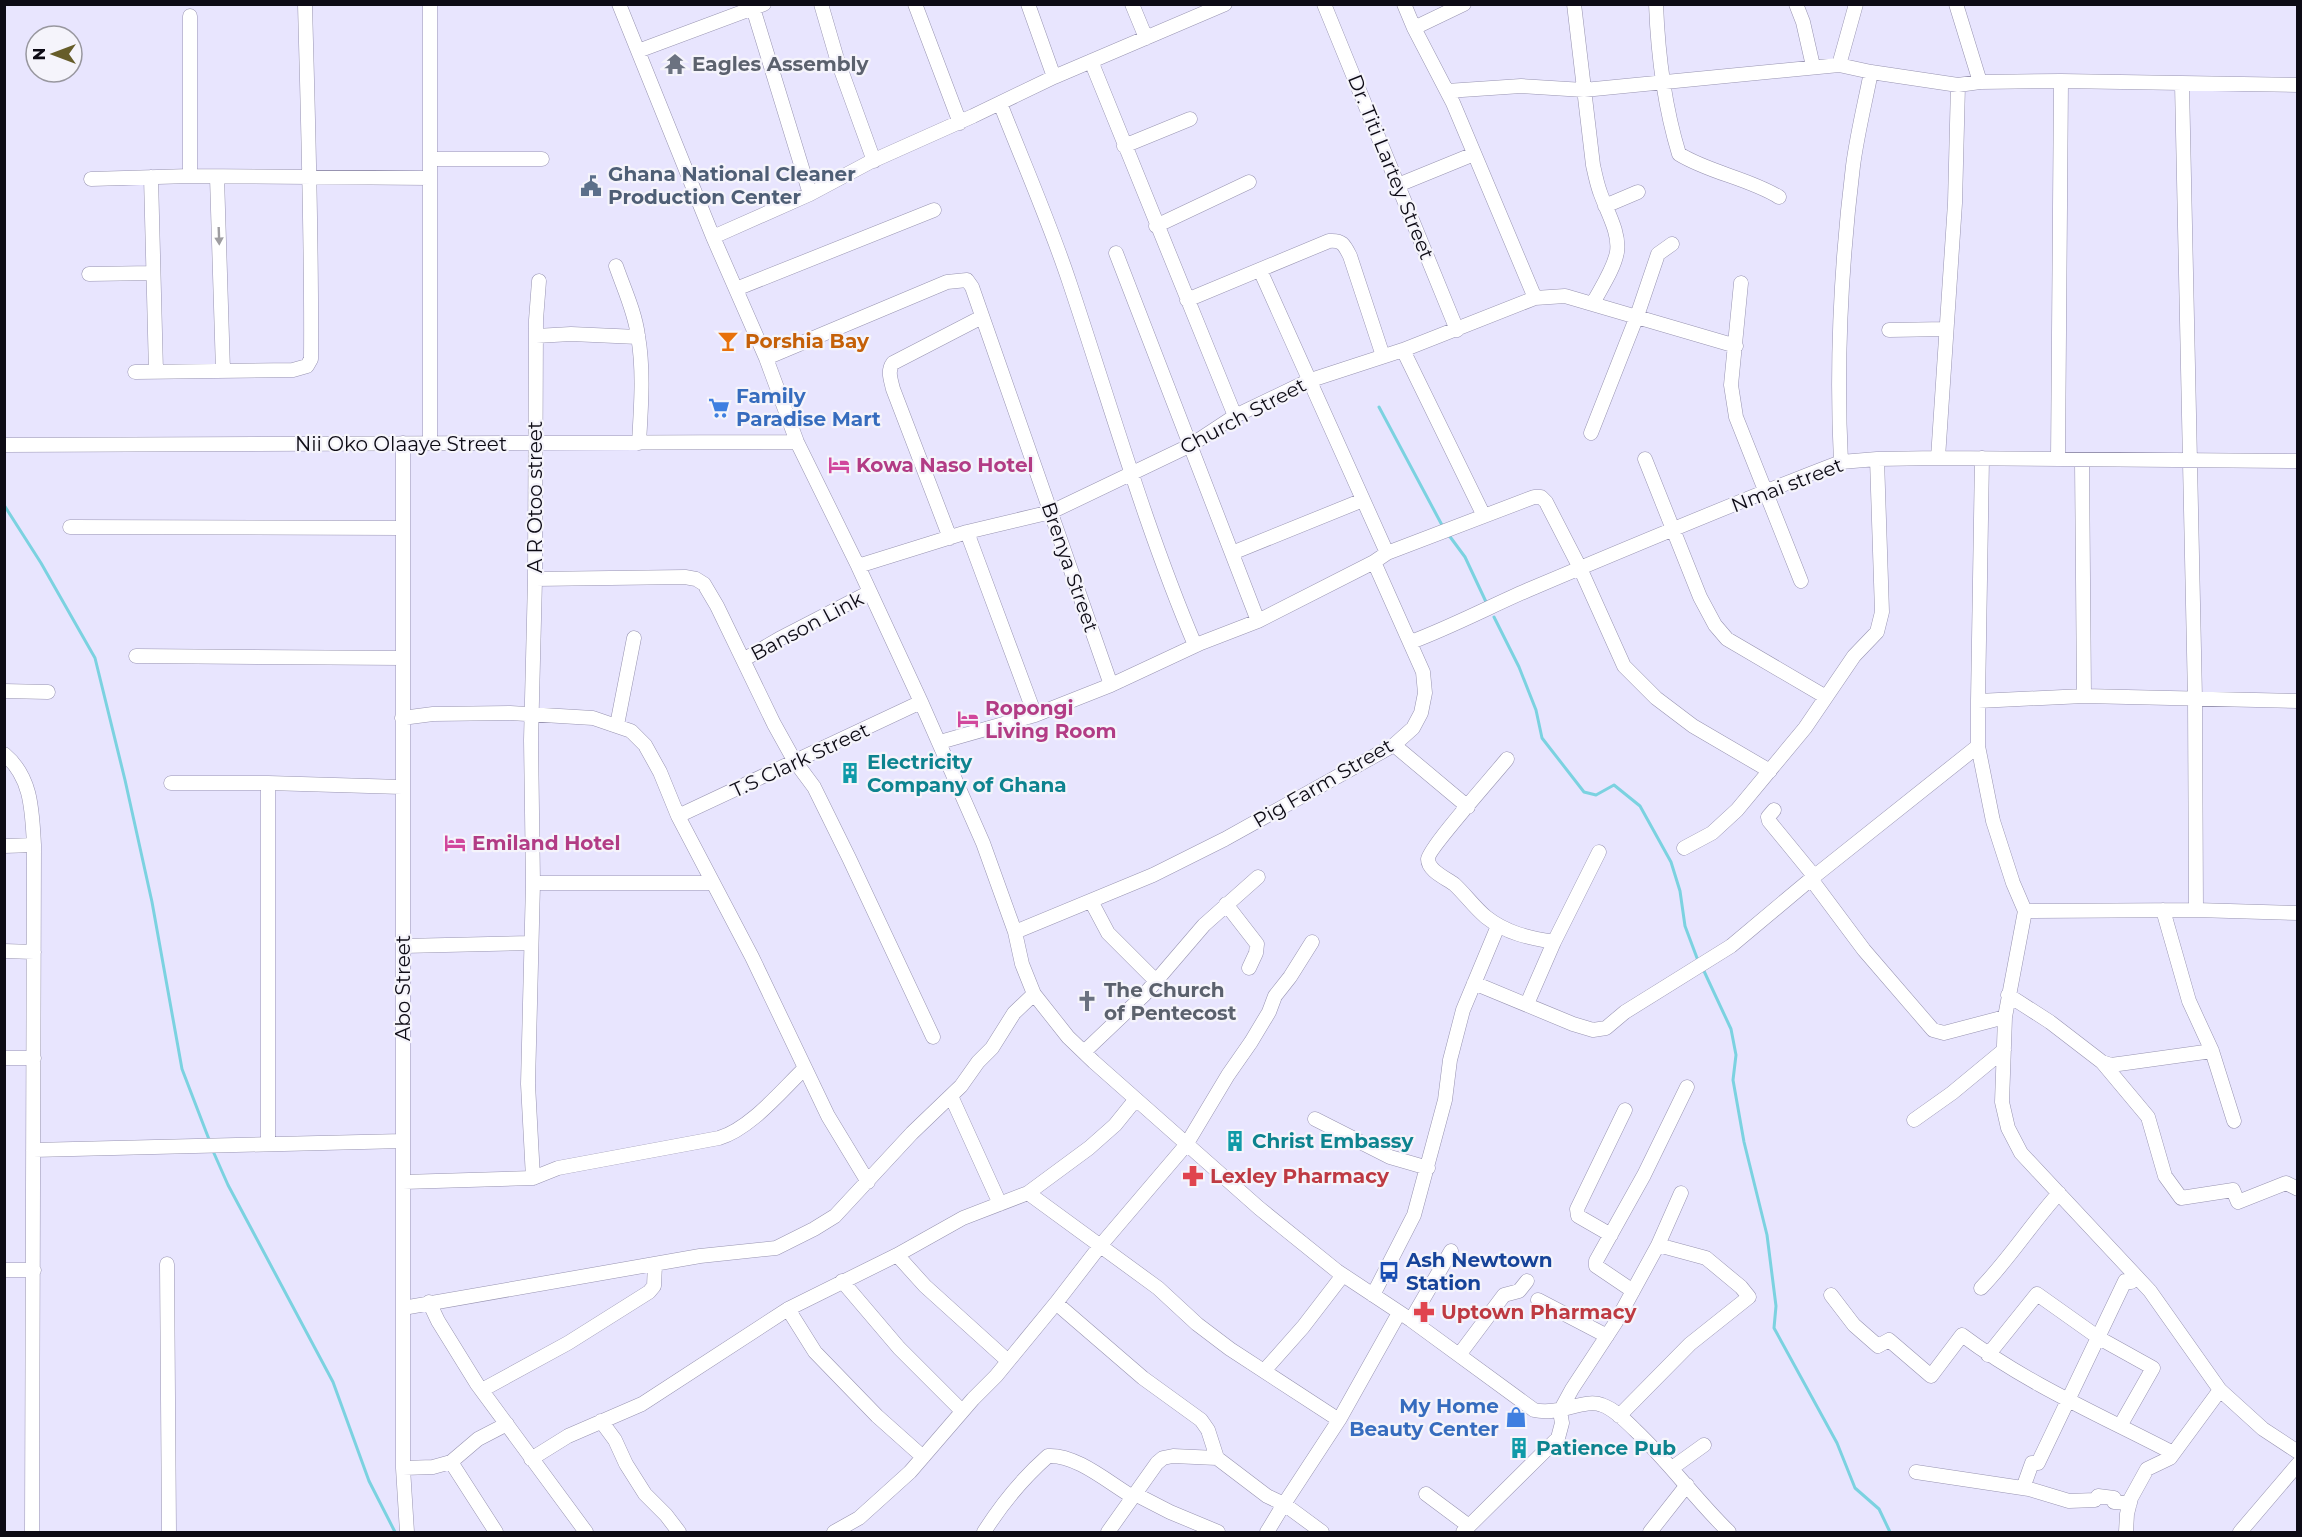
<svg xmlns="http://www.w3.org/2000/svg" width="2302" height="1537" viewBox="0 0 2302 1537" font-family="Montserrat,sans-serif">
<style>
.lines{fill:none;stroke-linecap:round;stroke-linejoin:round}
.stream{stroke:#7bd2e0;stroke-width:3}
.minor-casing{stroke:#9894b1;stroke-width:15}
.minor{stroke:#fff;stroke-width:14}
.oneway{fill:#9e9da1}
.labels{text-anchor:middle;dominant-baseline:central;stroke-width:4.5;stroke-linejoin:round;paint-order:stroke}
.worship-label{font-size:20px;font-weight:bold;fill:#5b616d;stroke:#f5f4fb;text-anchor:start}
.street-label{font-size:20px;fill:#0d0b15;stroke:#f5f4fb}
.service-label{font-size:20px;font-weight:bold;fill:#4e5e75;stroke:#f5f4fb;text-anchor:start}
.food-label{font-size:20px;font-weight:bold;fill:#c56008;stroke:#f5f4fb;text-anchor:start}
.shop-label{font-size:20px;font-weight:bold;fill:#366cbe;stroke:#f5f4fb;text-anchor:start}
.hotel-label{font-size:20px;font-weight:bold;fill:#b23c85;stroke:#f5f4fb;text-anchor:start}
.culture-label{font-size:20px;font-weight:bold;fill:#0d838f;stroke:#f5f4fb;text-anchor:start}
.health-label{font-size:20px;font-weight:bold;fill:#be3a42;stroke:#f5f4fb;text-anchor:start}
.transit-label{font-size:20px;font-weight:bold;fill:#164399;stroke:#f5f4fb;text-anchor:start}
</style>
<rect width="100%" height="100%" fill="#e8e5fe"/>
<g class="lines">
<path class="stream" d="M1379,407L1443,527
M4,505L41,563L95,658L125,780L152,902L182,1069L210,1142
M1448,534L1465,557L1487,604
M1494,617L1519,667L1536,710L1542,738L1584,792L1596,795L1614,785L1640,806L1671,862L1680,891L1685,926L1697,958
M1703,969L1731,1029L1736,1055L1733,1080L1744,1142L1767,1235L1776,1306L1774,1328L1837,1443L1855,1488L1879,1509L1890,1532
M213,1151L228,1185L333,1382L369,1481L395,1532"/>
<defs>
<path id="minor" d="M430,4V443
M619,4L713,237L766,358L797,442L858,566L921,702L983,843L1015,932L1022,964L1034,994L1068,1037L1094,1062L1259,1208L1337,1271L1411,1320L1534,1410C1559,1416 1584,1398 1602,1405C1614,1409 1626,1421 1635,1430C1669,1462 1696,1500 1729,1532
M821,4L837,59L874,161
M915,4L960,123
M1028,4L1054,77
M1132,4L1146,38
M1324,4L1457,330
M1404,4L1414,28L1453,103L1535,298
M1574,4L1593,165C1595,174 1597,184 1600,192C1606,210 1620,232 1617,252C1614,269 1601,288 1593,303
M1656,4C1658,56 1664,105 1679,154C1710,173 1748,178 1779,197
M1796,4L1803,22L1813,66
M1956,4L1980,82
M753,8L810,194
M190,16V176
M1414,28L1464,4
M638,51L764,4
M1091,61L1235,416
M1839,65L1856,4
M2182,84L2195,698L2196,910
M1447,91L1521,86L1584,90L1839,65L1871,72L1958,85L1980,82L2061,81L2298,85
M1000,103C1023,162 1049,221 1069,281C1110,403 1145,527 1195,645
M1124,146L1190,119
M430,159H542
M151,177L156,372
M217,177L223,371
M91,179L190,176L430,178
M1398,185L1474,154
M1605,206L1638,192
M1156,226L1249,182
M713,237L810,194L870,162L973,116L1054,77L1225,4
M1116,253L1258,621
M616,266C624,289 635,312 638,336C644,371 641,407 639,443
M1260,270L1387,553
M89,274L153,273
M1741,283L1731,385L1736,417L1801,581
M736,289L934,210
M1187,300L1329,241C1342,240 1344,244 1350,256L1383,356
M1889,330L1946,329
M536,336L571,334L638,337
M1403,350L1483,514
M766,358L947,282L967,280L972,287L1111,685
M135,372L293,370L307,366L311,359C312,241 308,122 305,4
M1591,433L1637,316L1658,254L1672,244
M403,443V1468L407,1532
M4,445L797,442
M1938,458L1955,203L1958,85
M1982,458L1978,701L2084,696
M1645,459L1700,597L1715,625L1727,639L1826,697
M2058,459L2061,81
M2082,461L2084,696L2298,701
M1841,462C1836,364 1841,264 1853,166C1857,135 1865,103 1871,72
M70,527L403,528
M967,532L1035,715
M950,538L893,389C891,380 887,371 893,363L982,317
M1232,553L1363,500
M1374,562L1387,553L1534,497H1541L1546,502L1580,568L1624,666L1656,698L1693,726L1770,771
M858,566L967,532L1051,512L1191,445L1235,416L1308,381L1403,350L1535,298L1565,296L1736,346
M535,579L685,577L696,579L704,584L717,606L774,724L794,760L814,787L849,858L933,1037
M1411,642C1451,627 1489,607 1528,590C1632,546 1736,502 1841,462L1877,459L1938,458L2298,461
M136,656L402,658
M743,660L779,639L870,592
M4,691L48,692
M402,718L433,714L510,713L593,718L631,731L645,745L660,772L678,816L752,957L828,1116L868,1182
M617,725L634,638
M940,742L1035,715L1111,685L1201,643L1258,621L1374,562L1423,672L1425,693L1421,713L1413,728L1394,745L1225,839L1153,875L1015,932
M1394,745L1468,807
M1978,746L1993,821L2013,883L2025,911L2005,1017L2002,1102L2008,1128L2021,1153L2150,1291L2220,1390L2263,1429L2298,1452
M4,754C32,777 32,811 34,845L32,1532
M1507,759C1496,773 1428,849 1428,859C1428,871 1446,878 1454,884C1465,894 1474,907 1486,917C1506,933 1529,938 1554,942
M171,783H268L402,787
M268,783V1144
M1774,810L1768,817L1769,821L1814,876
M678,816L921,702
M4,846L34,845
M1684,848L1712,833L1737,810L1805,728L1854,656L1877,632L1882,612L1877,459
M1811,879L1864,950L1933,1030L1944,1033L2005,1017
M533,883H712
M1091,901L1108,933L1156,981
M1226,904L1257,944L1256,953L1249,968
M2163,910L2189,1001L2212,1051L2234,1121
M2025,911L2196,910L2298,913
M403,946L531,943
M4,951L34,952
M1474,983L1573,1024L1593,1030L1606,1028L1625,1012L1731,946L1811,879L1978,746V701
M2008,995L2050,1022L2102,1062L2111,1065L2126,1063L2212,1051
M1527,1004L1554,942L1599,852
M1084,1052L1144,995L1204,925L1258,877
M4,1058H34
M2102,1062L2148,1117L2165,1176L2181,1198L2233,1190L2238,1202L2286,1183L2298,1189
M951,1096L1000,1204
M1315,1119L1390,1157L1428,1168
M1914,1120L1952,1093L2004,1050
M33,1150L403,1141
M533,1178L528,1084L533,883L531,740L535,579L536,320L539,281
M403,1182L533,1178L558,1168L719,1138C750,1129 781,1091 804,1069
M1028,1193L1158,1288L1197,1324L1230,1349L1339,1420
M1611,1235L1578,1216L1577,1209L1625,1110
M897,1255L925,1286L1008,1361
M167,1264L169,1532
M4,1270H34
M842,1281L899,1348L962,1411
M1981,1288C2010,1258 2032,1223 2059,1193
M1633,1291L1596,1266V1261L1644,1175L1687,1087
M1373,1295L1414,1215L1445,1100L1450,1060L1463,1010L1498,926
M1831,1295L1854,1325L1878,1346L1889,1340L1931,1376L1962,1335C2027,1384 2102,1416 2173,1453
M1538,1300L1607,1336
M429,1302L438,1321L477,1384L586,1532
M1056,1303L1143,1378L1201,1420L1208,1430L1217,1458
M403,1308L700,1256L776,1248L814,1229L835,1216L912,1133L961,1086L978,1062L992,1048L1014,1013L1034,994
M788,1309L815,1352L877,1416L923,1457
M1411,1320L1451,1251
M1459,1355L1504,1295L1519,1291L1527,1281
M1988,1355L2037,1294L2099,1338L2153,1368L2120,1426
M1264,1371L1303,1327L1343,1275
M482,1390L568,1343L649,1292L654,1286L655,1264
M1619,1416L1690,1344L1749,1297L1741,1287L1706,1258L1658,1245
M601,1421L615,1440L626,1464L645,1494L666,1515L679,1532
M531,1459L568,1436L642,1404L788,1309L897,1255L963,1218L1028,1193L1089,1148L1115,1125L1136,1099
M451,1462L496,1532
M403,1468L433,1467L451,1462L478,1439L507,1424
M1672,1468L1704,1445
M1916,1472L2029,1489L2069,1501L2095,1500L2098,1496L2114,1498V1502L2130,1503
M2023,1488L2032,1463H2038L2125,1281L2131,1282L2137,1277
M1135,1494L1170,1512L1218,1532
M1426,1494L1469,1526
M834,1532L859,1518L910,1472L973,1399L996,1376L1056,1303L1100,1246L1186,1145L1228,1075L1251,1042L1269,1012L1275,996L1290,977L1312,942
M984,1532C1001,1505 1023,1478 1048,1456C1076,1454 1109,1483 1133,1497
M1108,1532L1157,1463L1163,1458L1173,1456L1217,1458L1267,1496L1284,1504L1339,1420L1399,1313
M1267,1532L1284,1504L1322,1532
M1463,1532L1558,1438L1562,1423L1560,1411L1572,1389L1616,1322L1658,1245L1681,1193
M1650,1532L1687,1485
M2126,1532L2127,1514L2131,1498L2147,1469L2170,1458L2220,1390
M2240,1532L2298,1464"/>
</defs>
<use href="#minor" class="minor-casing"/>
<use href="#minor" class="minor"/>
</g>
<defs><path id="oneway-solid" d="M-6-.8H1V-3.2L6.5 0L1 3.2V.8H-6Z" transform="scale(1.5)"/></defs>
<use class="oneway" href="#oneway-solid" transform="translate(219 236) rotate(88)"/>
<defs>
<symbol id="temple-bare" viewBox="-9 -9 18 18"><path d="M0-6L5-2H3V0L6.5 2.5H4V6H1.5V3h-3V6H-4V2.5H-6.5L-3 0V-2H-5Z" fill="#6b7280" stroke="#f5f4fb" stroke-width="2.5" paint-order="stroke"/></symbol>
<symbol id="civic-bare" viewBox="-9 -9 18 18"><path d="M-.6-6.5H3V-4.5H.6V-3L4-1V1h2V6H-6V1h2V-1L-.6-3ZM-1.2 2.5V6h2.4V2.5Z" fill="#5c6f8a" stroke="#f5f4fb" stroke-width="2.5" paint-order="stroke"/></symbol>
<symbol id="bar-bare" viewBox="-9 -9 18 18"><path d="M-6-5H6L.8 .8V4.5H3.5V6h-7V4.5H-.8V.8Z" fill="#e8710a" stroke="#f5f4fb" stroke-width="2.5" paint-order="stroke"/></symbol>
<symbol id="supermarket-bare" viewBox="-9 -9 18 18"><path d="M-6-5.5h2.5l.6 2H6L4.5 2H-2.5L-4.4-4H-6ZM-1.5 3.2a1.3 1.3 0 1 0 .1 0ZM3 3.2a1.3 1.3 0 1 0 .1 0Z" fill="#3f7fe0" stroke="#f5f4fb" stroke-width="2.5" paint-order="stroke"/></symbol>
<symbol id="hotel-bare" viewBox="-9 -9 18 18"><path d="M-6-4.5h1.5V1H6V5H4.5V3h-9V5H-6ZM-4 0a1.8 1.8 0 1 1 3.6 0ZM.5 0V-2.5h3Q6-2.5 6 0Z" fill="#d1479c" stroke="#f5f4fb" stroke-width="2.5" paint-order="stroke"/></symbol>
<symbol id="building-bare" viewBox="-9 -9 18 18"><path d="M-4-6H4V6H1V3H-1V6H-4ZM-2.5-4.3h1.7v1.8h-1.7ZM.8-4.3h1.7v1.8H.8ZM-2.5-1h1.7V.8h-1.7ZM.8-1h1.7V.8H.8Z" fill="#0f9aa8" stroke="#f5f4fb" stroke-width="2.5" paint-order="stroke"/></symbol>
<symbol id="church-bare" viewBox="-9 -9 18 18"><path d="M-1.2-6h2.4v3.5h3.3v2.4h-3.3V6h-2.4V-.1h-3.3v-2.4h3.3Z" fill="#6b7280" stroke="#f5f4fb" stroke-width="2.5" paint-order="stroke"/></symbol>
<symbol id="pharmacy-bare" viewBox="-9 -9 18 18"><path d="M-2-6h4v4h4v4h-4v4h-4v-4h-4v-4h4Z" fill="#e0444e" stroke="#f5f4fb" stroke-width="2.5" paint-order="stroke"/></symbol>
<symbol id="bus-bare" viewBox="-9 -9 18 18"><path d="M-5-6H5V4H4V6H2V4H-2V6H-4V4H-5ZM-3.5-4V0h7V-4ZM-3.5 1.2v1.5H-2V1.2ZM2 1.2v1.5H3.5V1.2Z" fill="#1a4fb4" stroke="#f5f4fb" stroke-width="2.5" paint-order="stroke"/></symbol>
<symbol id="shop-bare" viewBox="-9 -9 18 18"><path d="M-5-2.5h2.3a2.7 3.5 0 0 1 5.4 0H5L5.5 6h-11ZM-1.5-2.5h3a1.5 2.3 0 0 0-3 0Z" fill="#3f7fe0" stroke="#f5f4fb" stroke-width="2.5" paint-order="stroke"/></symbol>
</defs>
<g fill-rule="evenodd">
<use href="#temple-bare" x="660" y="49" width="30" height="30"/>
<use href="#civic-bare" x="576" y="171" width="30" height="30"/>
<use href="#bar-bare" x="713" y="326" width="30" height="30"/>
<use href="#supermarket-bare" x="704" y="393" width="30" height="30"/>
<use href="#hotel-bare" x="824" y="450" width="30" height="30"/>
<use href="#hotel-bare" x="953" y="704" width="30" height="30"/>
<use href="#building-bare" x="835" y="758" width="30" height="30"/>
<use href="#hotel-bare" x="440" y="828" width="30" height="30"/>
<use href="#church-bare" x="1072" y="986" width="30" height="30"/>
<use href="#building-bare" x="1220" y="1126" width="30" height="30"/>
<use href="#pharmacy-bare" x="1178" y="1161" width="30" height="30"/>
<use href="#bus-bare" x="1374" y="1257" width="30" height="30"/>
<use href="#pharmacy-bare" x="1409" y="1297" width="30" height="30"/>
<use href="#shop-bare" x="1501" y="1402" width="30" height="30"/>
<use href="#building-bare" x="1504" y="1433" width="30" height="30"/>
</g>
<g class="labels">
<g class="worship-label">
<text x="692" y="64">Eagles Assembly</text>
<text x="1104" y="990">The Church<tspan x="1104" dy="23">of Pentecost</tspan></text>
</g>
<g class="street-label">
<text transform="translate(1391 167) rotate(68)">Dr. Titi Lartey Street</text>
<text transform="translate(1243 416) rotate(-28)">Church Street</text>
<text x="401" y="444">Nii Oko Olaaye Street</text>
<text transform="translate(1787 485) rotate(-21)">Nmai street</text>
<text transform="translate(535 497) rotate(-90)">A R Otoo street</text>
<text transform="translate(1070 567) rotate(71)">Brenya Street</text>
<text transform="translate(807 626) rotate(-28)">Banson Link</text>
<text transform="translate(800 760) rotate(-25)">T.S Clark Street</text>
<text transform="translate(1323 783) rotate(-30)">Pig Farm Street</text>
<text transform="translate(403 988) rotate(-90)">Abo Street</text>
</g>
<g class="service-label">
<text x="608" y="174">Ghana National Cleaner<tspan x="608" dy="23">Production Center</tspan></text>
</g>
<g class="food-label">
<text x="745" y="341">Porshia Bay</text>
</g>
<g class="shop-label">
<text x="736" y="396">Family<tspan x="736" dy="23">Paradise Mart</tspan></text>
<text x="1499" y="1406" text-anchor="end">My Home<tspan x="1499" dy="23">Beauty Center</tspan></text>
</g>
<g class="hotel-label">
<text x="856" y="465">Kowa Naso Hotel</text>
<text x="985" y="708">Ropongi<tspan x="985" dy="23">Living Room</tspan></text>
<text x="472" y="843">Emiland Hotel</text>
</g>
<g class="culture-label">
<text x="867" y="762">Electricity<tspan x="867" dy="23">Company of Ghana</tspan></text>
<text x="1252" y="1141">Christ Embassy</text>
<text x="1536" y="1448">Patience Pub</text>
</g>
<g class="health-label">
<text x="1210" y="1176">Lexley Pharmacy</text>
<text x="1441" y="1312">Uptown Pharmacy</text>
</g>
<g class="transit-label">
<text x="1406" y="1260">Ash Newtown<tspan x="1406" dy="23">Station</tspan></text>
</g>
</g>
<rect width="2302" height="1537" fill="none" stroke="#0d0b15" stroke-width="12"/>
<g transform="translate(54 54) rotate(270)"><circle r="28" fill="#f5f4fb" stroke="#98979f" stroke-width="1.5"/>
<path d="M0-4.5L10 22L0 15L-10 22Z" fill="#665d29"/>
<text y="-9" font-size="16" font-weight="bold" text-anchor="middle" fill="#0d0b15">N</text>
</g>
</svg>
